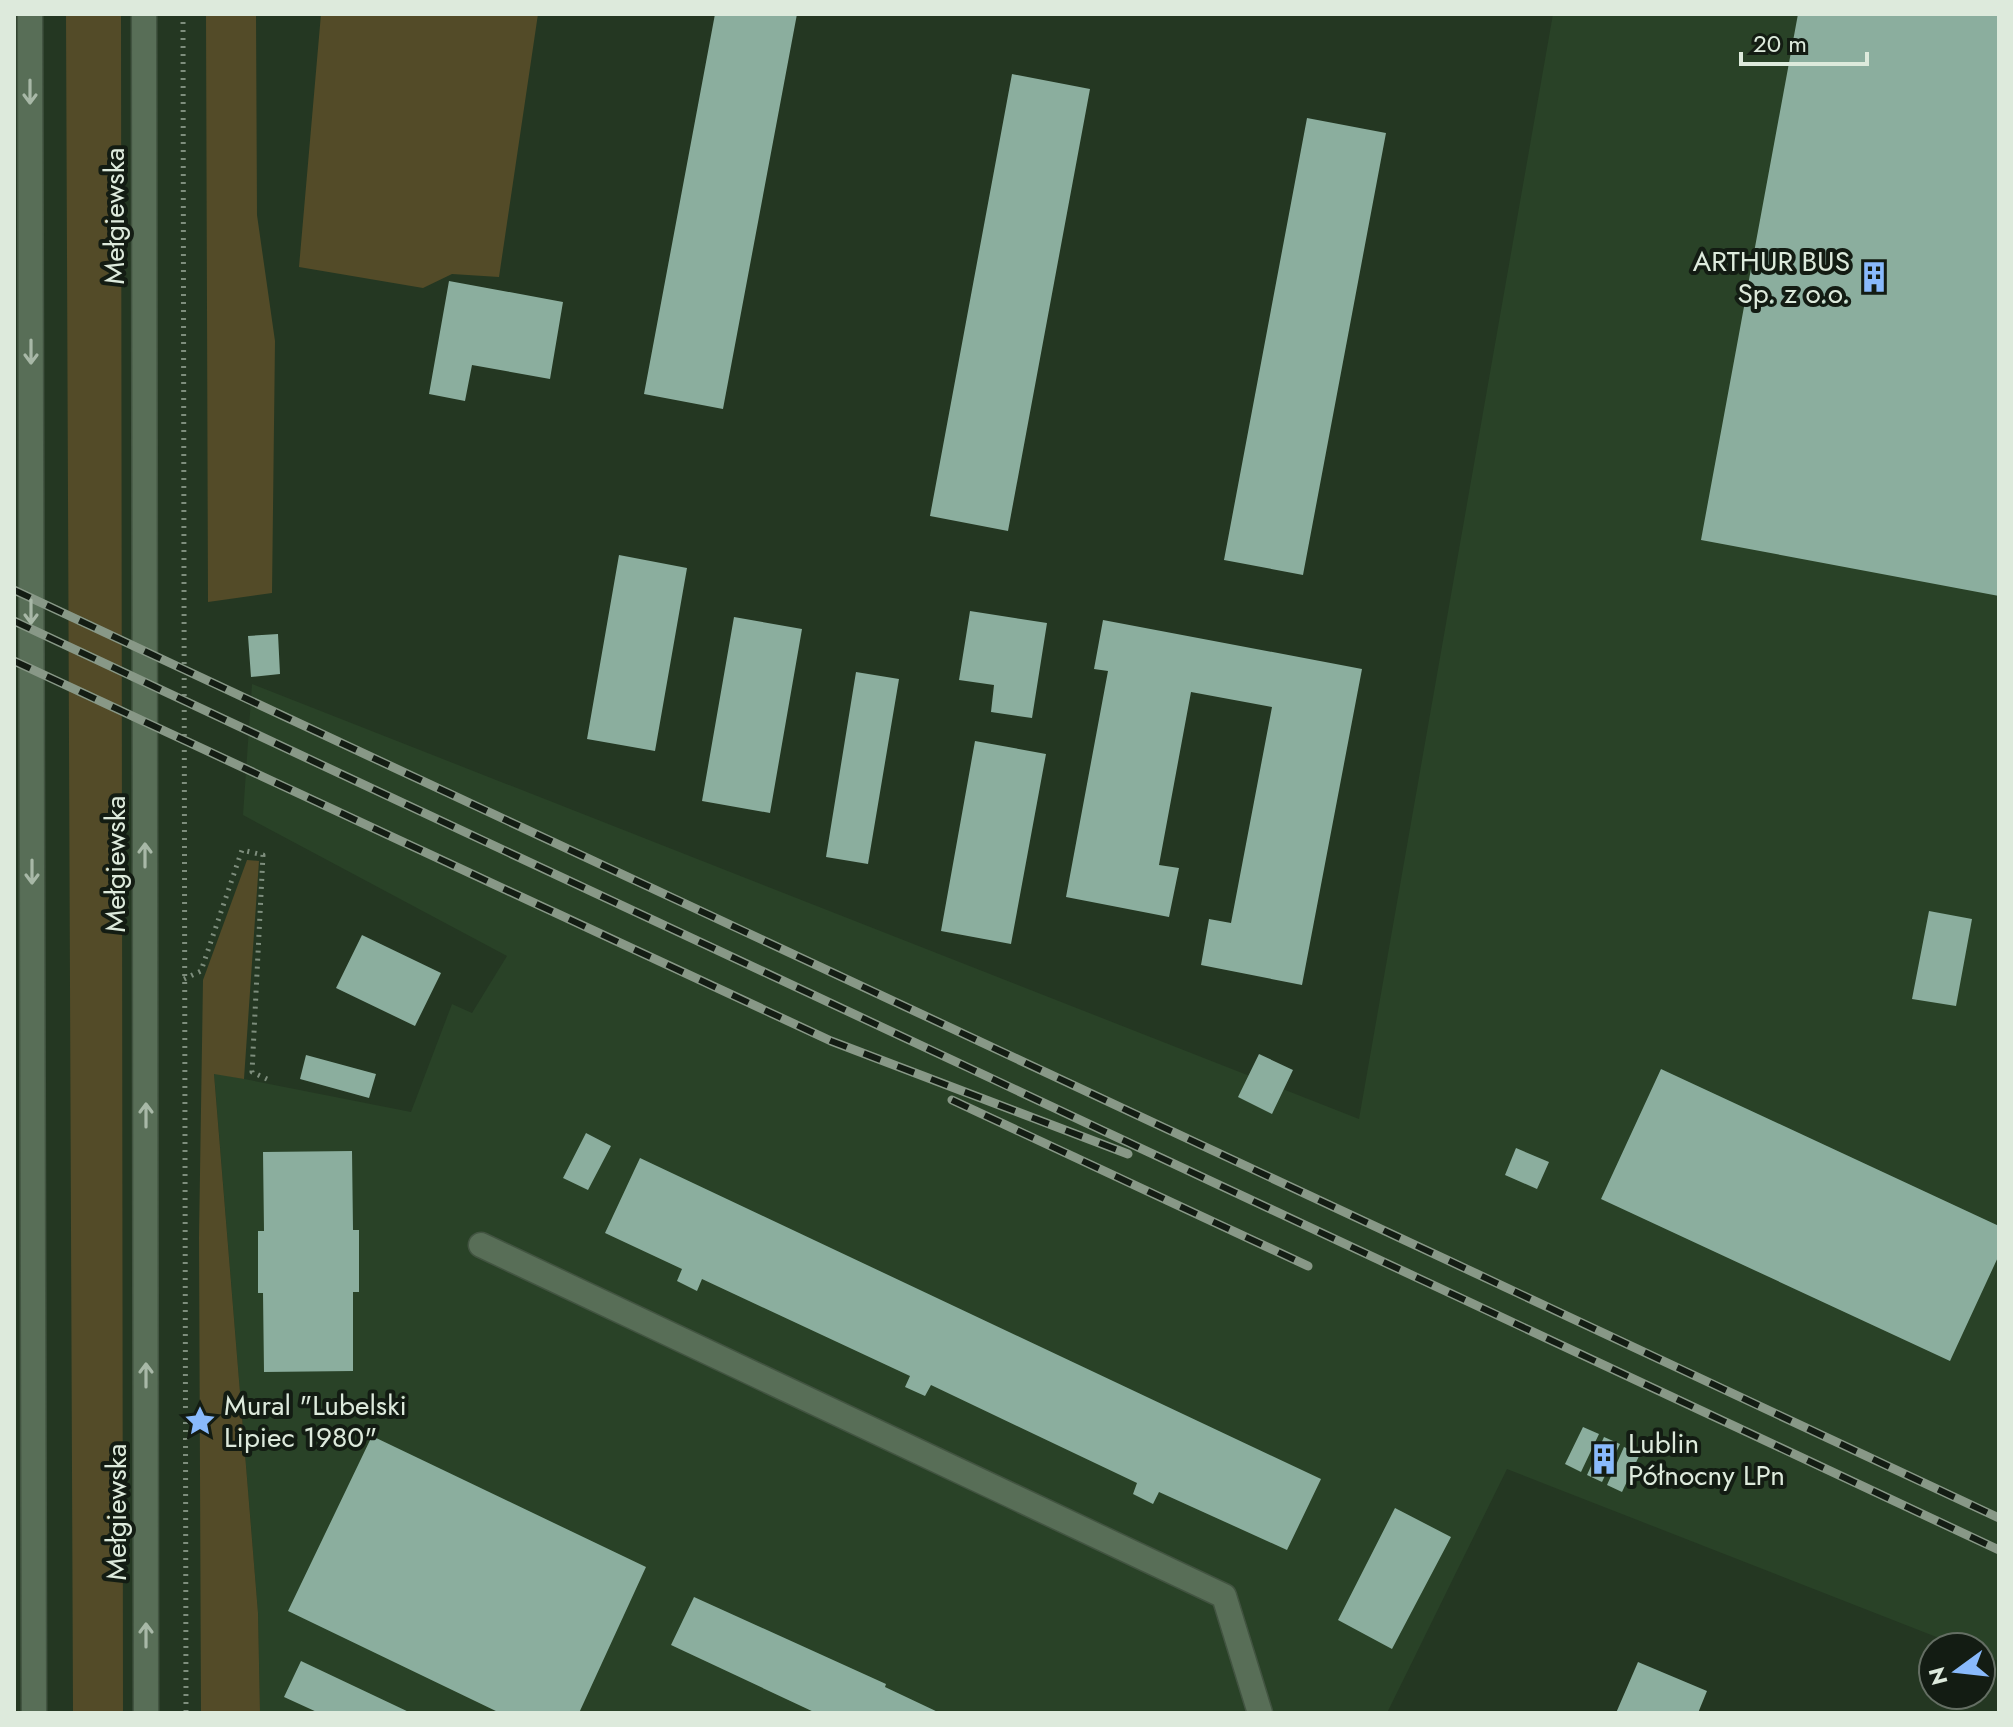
<svg xmlns="http://www.w3.org/2000/svg" width="2013" height="1727" viewBox="0 0 2013 1727" font-family="Jost,sans-serif">
<style>
.built{fill:#294227}
.green{fill:#534b28}
.building{fill:#8bae9e}
.lines{fill:none;stroke-linecap:round;stroke-linejoin:round}
.lane-casing{stroke:#425441;stroke-width:27}
.secondary-casing{stroke:#425441;stroke-width:27}
.path{stroke:#7e8e7d;stroke-width:5;stroke-dasharray:2 6;stroke-linecap:butt}
.lane{stroke:#586e57;stroke-width:24}
.secondary{stroke:#586e57;stroke-width:24}
.rail-casing{stroke:#889887;stroke-width:9}
.rail{stroke:#131c13;stroke-width:6;stroke-dasharray:18;stroke-linecap:butt}
.oneway{stroke:#a8b8a7}
.labels{text-anchor:middle;dominant-baseline:central;stroke-width:8;stroke-linejoin:round;paint-order:stroke}
.street-label{font-size:28px;fill:#ddeadc;stroke:#131c13}
.poi-label{font-size:28px;fill:#ddeadc;stroke:#131c13;text-anchor:start}
</style>
<rect width="100%" height="100%" fill="#243722"/>
<path class="built" d="M1553,14H1999V1661L1981,1654V1647H1962L1507,1469L1387,1713H260L258,1613L214,1073L411,1112L452,1004L472,1013L507,956L243,815L252,684L1359,1119Z"/>
<path class="green" d="M66,14H121L123,1713H73Z
M206,14H256L257,215L275,341L272,593L208,602Z
M321,14H538L499,277L452,274L423,288L299,267Z
M247,860L259,861L244,1079L214,1074L258,1613L260,1713H201L199,1238L203,980Z"/>
<path class="building" d="M715,14H797L723,409L644,394Z
M1798,14H1999V596L1701,540Z
M1012,74L1090,89L1008,531L930,516Z
M1307,118L1386,133L1303,575L1224,560Z
M449,281L563,302L550,379L472,365L465,401L429,394Z
M619,555L687,568L655,751L587,739Z
M970,611L1047,623L1032,718L991,712L994,685L959,680Z
M734,617L802,629L770,813L702,801Z
M1103,620L1362,669L1302,985L1201,965L1209,919L1231,923L1272,707L1191,692L1159,865L1179,868L1169,917L1066,897L1108,671L1094,669Z
M278,634L280,674L251,677L248,636Z
M856,672L899,679L868,864L826,857Z
M975,741L1046,754L1011,944L941,931Z
M1929,911L1972,919L1956,1006L1912,999Z
M362,935L441,973L415,1026L336,988Z
M1259,1054L1293,1070L1272,1114L1238,1097Z
M306,1055L376,1074L369,1098L300,1079Z
M1661,1069L1999,1226V1255L1950,1361L1601,1199Z
M586,1133L611,1146L588,1190L563,1178Z
M1516,1148L1549,1162L1537,1189L1505,1175Z
M352,1151L353,1230H359V1292H353V1371L264,1372L263,1293H258V1231H264L263,1152Z
M640,1158L1321,1479L1287,1550L1159,1492L1153,1504L1133,1494L1137,1483L931,1385L925,1396L905,1387L910,1376L702,1279L697,1291L677,1281L682,1269L605,1233Z
M1583,1427L1599,1434L1581,1472L1565,1464Z
M372,1436L646,1567L579,1713H500L288,1611Z
M1604,1437L1620,1444L1602,1482L1587,1475Z
M1624,1447L1640,1454L1622,1492L1607,1485Z
M1395,1508L1451,1537L1392,1649L1338,1620Z
M694,1597L886,1684L885,1687L940,1713H816L671,1645Z
M301,1661L411,1713H319L284,1697Z
M1638,1662L1707,1691L1698,1713H1616Z"/>
<g class="lines">
<defs>
<path id="lane" d="M481,1245L1224,1596L1260,1713"/>
<path id="secondary" d="M30,14L34,1713
M144,14L146,1713"/>
</defs>
<use href="#lane" class="lane-casing"/>
<use href="#secondary" class="secondary-casing"/>
<path class="path" d="M183,14L186,1713
M184,979L201,971L242,850L263,855L252,1072L269,1080"/>
<use href="#lane" class="lane"/>
<use href="#secondary" class="secondary"/>
<defs>
<path id="rail" d="M14,590L1999,1518
M14,621L1999,1550
M14,661L831,1041L1128,1154
M952,1100L1308,1266"/>
</defs>
<use href="#rail" class="rail-casing"/>
<use href="#rail" class="rail"/>
</g>
<defs><path id="oneway-shaft" d="M-6 0H5M1.5-3L5.5 0L1.5 3" fill="none" stroke-width="1.6" stroke-linecap="round" stroke-linejoin="round" transform="scale(2)"/></defs>
<g class="oneway">
<use href="#oneway-shaft" transform="translate(30 92) rotate(90)"/>
<use href="#oneway-shaft" transform="translate(31 352) rotate(90)"/>
<use href="#oneway-shaft" transform="translate(31 612) rotate(90)"/>
<use href="#oneway-shaft" transform="translate(145 855) rotate(-90)"/>
<use href="#oneway-shaft" transform="translate(32 872) rotate(90)"/>
<use href="#oneway-shaft" transform="translate(146 1115) rotate(-90)"/>
<use href="#oneway-shaft" transform="translate(146 1375) rotate(-90)"/>
<use href="#oneway-shaft" transform="translate(146 1635) rotate(-90)"/>
</g>
<defs>
<symbol id="building-bare" viewBox="-9 -9 18 18"><path d="M-4-6H4V6H1V3H-1V6H-4ZM-2.5-4.3h1.7v1.8h-1.7ZM.8-4.3h1.7v1.8H.8ZM-2.5-1h1.7V.8h-1.7ZM.8-1h1.7V.8H.8Z" fill="#89bafc" stroke="#131c13" stroke-width="2.5" paint-order="stroke"/></symbol>
<symbol id="sight-bare" viewBox="-9 -9 18 18"><path d="M0-6L1.8-2.2L6-1.7L2.9 1.2L3.7 5.4L0 3.3L-3.7 5.4L-2.9 1.2L-6-1.7L-1.8-2.2Z" fill="#89bafc" stroke="#131c13" stroke-width="2.5" paint-order="stroke"/></symbol>
</defs>
<g fill-rule="evenodd">
<use href="#building-bare" x="1852" y="255" width="44" height="44"/>
<use href="#sight-bare" x="178" y="1399" width="44" height="44"/>
<use href="#building-bare" x="1582" y="1437" width="44" height="44"/>
</g>
<g class="labels">
<g class="street-label">
<text transform="translate(114 216) rotate(-90)">Mełgiewska</text>
<text transform="translate(115 864) rotate(-90)">Mełgiewska</text>
<text transform="translate(116 1512) rotate(-90)">Mełgiewska</text>
</g>
<g class="poi-label">
<text x="1850" y="261" text-anchor="end">ARTHUR BUS<tspan x="1850" dy="32">Sp. z o.o.</tspan></text>
<text x="224" y="1405">Mural "Lubelski<tspan x="224" dy="32">Lipiec 1980"</tspan></text>
<text x="1628" y="1443">Lublin<tspan x="1628" dy="32">Północny LPn</tspan></text>
</g>
</g>
<rect width="2013" height="1727" fill="none" stroke="#ddeadc" stroke-width="32"/>
<g transform="translate(1957 1671) rotate(255)"><circle r="38" fill="#131c13" stroke="#646e63" stroke-width="2"/>
<path d="M0-6L14 30L0 20L-14 30Z" fill="#89bafc"/>
<text y="-12" font-size="22" font-weight="bold" text-anchor="middle" fill="#ddeadc">N</text>
</g>
<path d="M1741 52v12h126v-12" fill="none" stroke="#ddeadc" stroke-width="4"/>
<text x="1753" y="52" font-size="24" fill="#ddeadc" stroke="#131c13" stroke-width="6" paint-order="stroke">20 m</text>
</svg>
